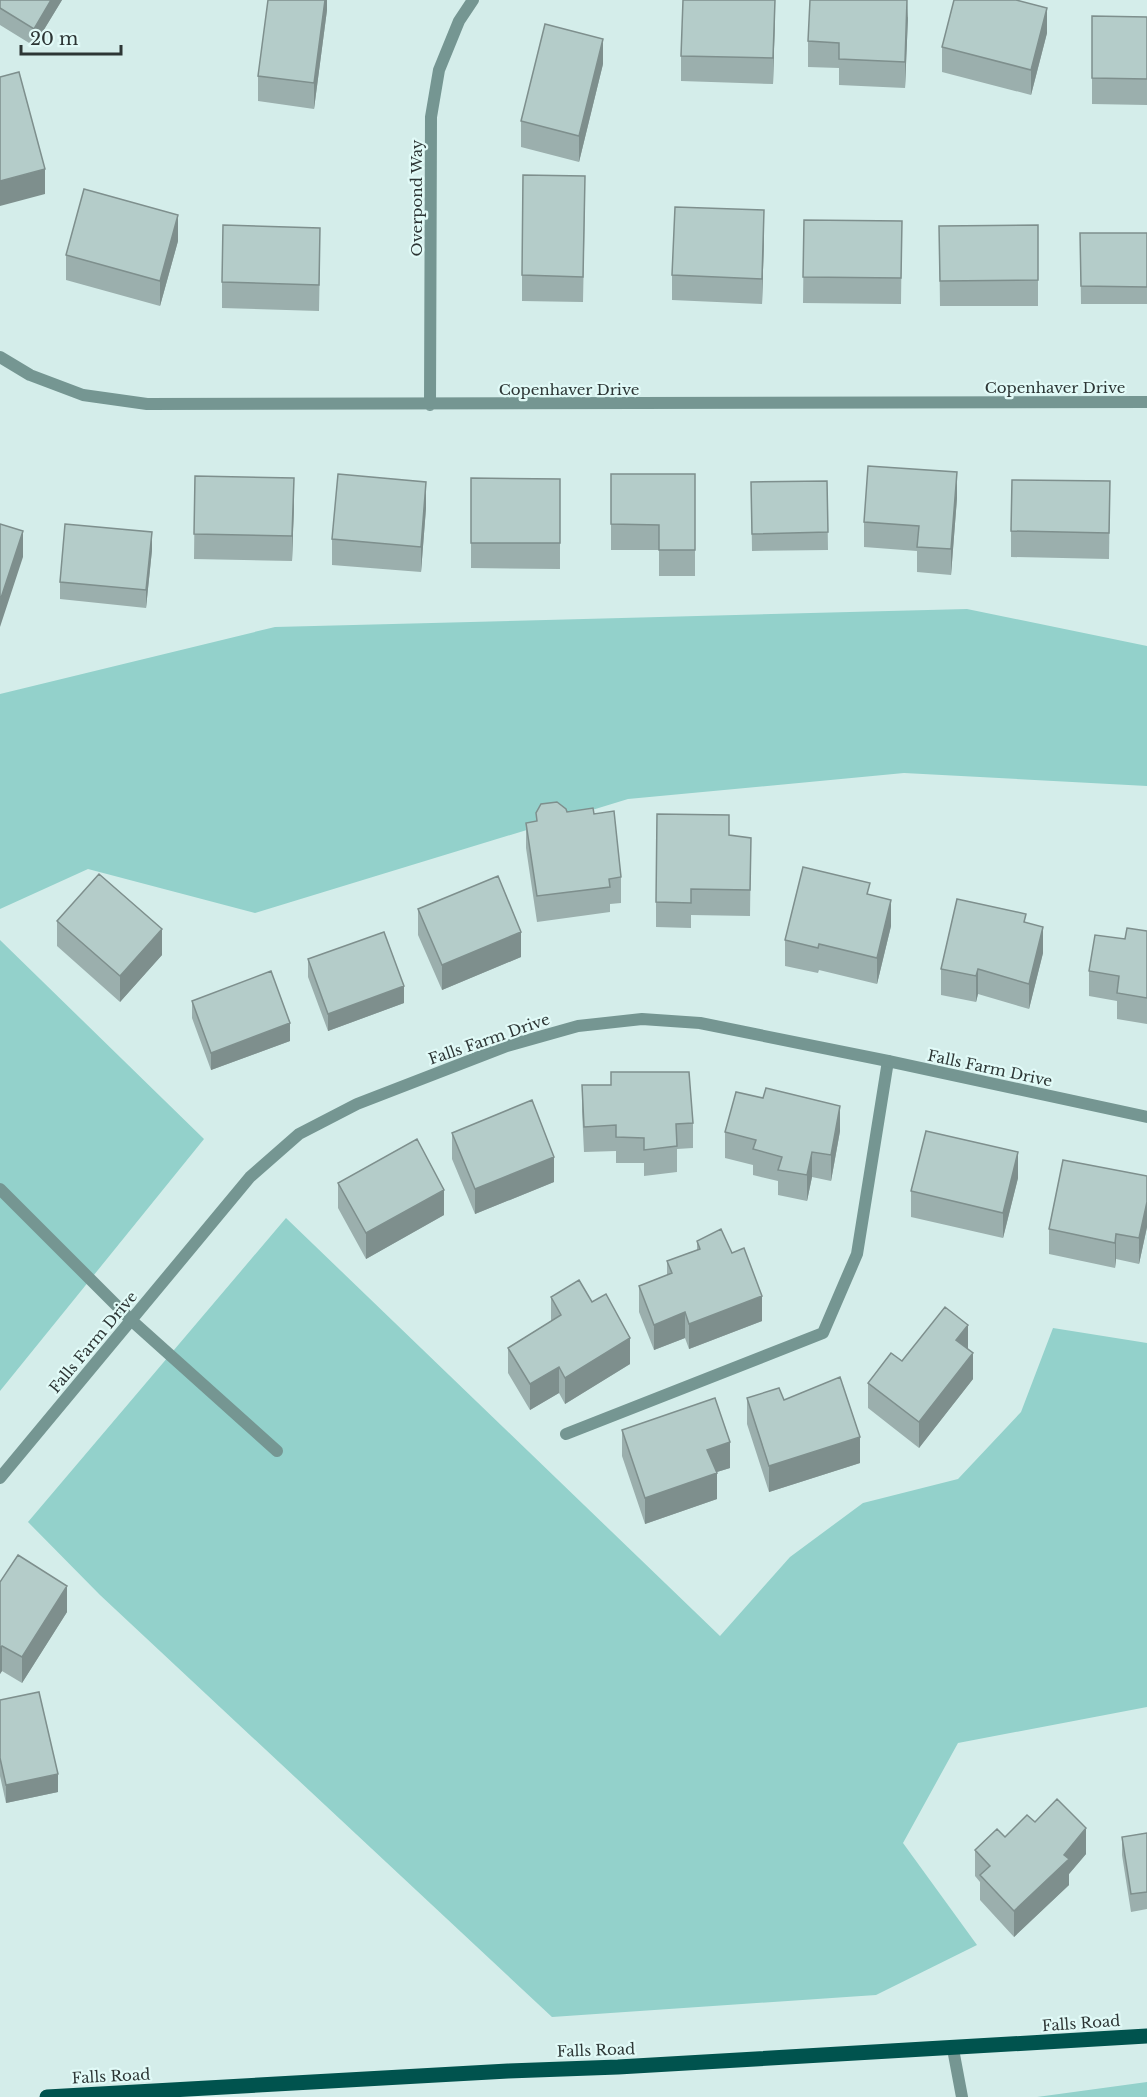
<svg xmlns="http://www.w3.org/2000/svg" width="1147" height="2097" viewBox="0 0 1147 2097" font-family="'Libre Baskerville',serif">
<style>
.green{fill:#93d1cb}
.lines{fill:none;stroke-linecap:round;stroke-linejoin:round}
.lane{stroke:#759692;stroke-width:12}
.street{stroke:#759692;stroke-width:12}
.primary{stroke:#00534e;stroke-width:15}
.wall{fill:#9bafad}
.shaded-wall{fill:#7e8f8d}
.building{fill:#b4ccc9;stroke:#7e8f8d;stroke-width:1.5}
.labels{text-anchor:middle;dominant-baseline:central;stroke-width:4.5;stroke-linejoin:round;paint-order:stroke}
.street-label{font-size:15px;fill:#2d3635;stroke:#e1faf7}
</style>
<rect width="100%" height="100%" fill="#d4edea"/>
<path class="green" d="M967,609L1147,646V786L904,773L628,799L255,913L88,869L0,909V694L275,627Z
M0,940L204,1139L0,1391Z
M286,1218L720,1636L790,1557L863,1503L958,1479L1021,1412L1053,1328L1147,1343V1707L958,1743L903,1843L977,1945L876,1995L552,2017L100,1595L28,1522Z
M1147,2082V2097H1037Z"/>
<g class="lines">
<path class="lane" d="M0,1189L131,1320L277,1451
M566,1434L823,1333L857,1254L888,1061
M953,2049L962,2097"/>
<path class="street" d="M0,357L30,375L83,395L147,404L1147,402
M430,405L431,117L439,70L459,21L473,0
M0,1478L250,1177L299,1134L357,1104L507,1046L578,1026L642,1019L700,1023L888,1061L1147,1117"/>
<path class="primary" d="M47,2097L508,2071L618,2067L1147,2036"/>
</g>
<path class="wall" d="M0,0H62L34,46L0,25Z
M327,0V10L314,109L258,101V76Z
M775,13L773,84L681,81V56Z
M1092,16L1147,17V105L1092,104Z
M908,17L905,88L839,85V68L808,67V41Z
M1047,33L1031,95L942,72V47Z
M603,64L579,162L521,147V121Z
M585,202L583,302L522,301V275Z
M804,220L902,221L901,304L803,303Z
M1038,225V306H940L939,226Z
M1080,233H1147V304H1081Z
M764,236L762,304L672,300V275Z
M178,241L160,306L66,280V255Z
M320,254L319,311L222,308V282Z
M611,474H695V576H659V550H611Z
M195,476L294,504L292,561L194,559Z
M471,478L560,479V569L471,568Z
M827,481L828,550L752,551L751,482Z
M1110,481L1109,559L1011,557V531Z
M957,498L951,575L917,572V551L864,547V522Z
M426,508L421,572L332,565V539Z
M152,550L146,608L60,599V582Z
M567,812L594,814L621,877V903L610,904V912L537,922L526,848V823L536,821V813Z
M729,835L751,838L750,916L691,915V928L656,927V902Z
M870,895L891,926L877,984L819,970L818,973L785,966V940Z
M418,909L521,957L442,990L418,935Z
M57,921L162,955L120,1002L57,946Z
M1026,923L1043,953L1029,1009L978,994L976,1002L941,995V969Z
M1147,931V1024L1117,1019V1001L1089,996V971L1125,939Z
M308,959L404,1003L328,1031L308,977Z
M192,1001L290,1041L211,1070L192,1018Z
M582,1085L693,1123V1148L677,1149V1172L644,1176V1163H616V1151L584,1152L582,1111Z
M840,1131L831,1181L812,1177L807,1201L778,1195V1181L753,1175V1165L725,1158V1132Z
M452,1133L554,1182L475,1214L452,1159Z
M1147,1176V1227L1139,1264L1116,1259L1115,1268L1049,1254V1229Z
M1018,1178L1003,1238L911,1217V1191Z
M338,1183L444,1215L366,1259L338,1208Z
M697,1241L762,1321L689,1349L685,1338L654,1350L639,1312V1286L667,1275V1261L697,1250Z
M551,1297L592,1302L630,1364L565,1404L559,1393L530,1410L508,1373V1348L551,1321Z
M968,1349L973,1379L919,1448L868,1408V1383Z
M747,1398L784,1400L860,1463L769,1492L747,1424Z
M622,1430L730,1468L717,1472V1499L645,1524L622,1456Z
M0,1582L67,1612L22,1683L2,1671L0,1674Z
M0,1700L58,1792L6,1803L0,1776Z
M1035,1822L1086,1854L1069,1874V1885L1014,1937L980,1900V1882L975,1876V1850L1005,1837Z
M1147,1833V1909L1131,1912L1122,1855V1837Z"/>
<path class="shaded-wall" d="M51,0H62L34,46V29Z
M325,0H327V10L314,109V83Z
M775,0V13L773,84V58Z
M908,0V17L905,88V62Z
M1047,8V33L1031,95V70Z
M603,39V64L579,162V136Z
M45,169V194L0,206V181Z
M764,210V236L762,304V279Z
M178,215V241L160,306V281Z
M957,472V498L951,575V549Z
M294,478V504L292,561V536Z
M426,482V508L421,572V547Z
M23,531V557L0,627V601Z
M152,532V550L146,608V590Z
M891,900V926L877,984V958Z
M1043,927V953L1029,1009V984Z
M162,929V955L120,1002V976Z
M521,932V957L442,990V965Z
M978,969V994L976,1002V976Z
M404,986V1003L328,1031V1014Z
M290,1023V1041L211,1070V1053Z
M840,1106V1131L831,1181V1155Z
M812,1152V1177L807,1201V1175Z
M1018,1152V1178L1003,1238V1213Z
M554,1157V1182L475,1214V1189Z
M444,1190V1215L366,1259V1233Z
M1147,1202V1227L1139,1264V1238Z
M1116,1234V1259L1115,1268V1243Z
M762,1296V1321L689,1349V1324Z
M685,1312V1338L654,1350V1325Z
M968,1325V1350L956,1340Z
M630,1338V1364L565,1404V1378Z
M973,1353V1379L919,1448V1422Z
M559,1367V1393L530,1410V1384Z
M860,1437V1463L769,1492V1466Z
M730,1442V1468L707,1475V1450Z
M717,1473V1499L645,1524V1498Z
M67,1586V1612L22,1683V1657Z
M2,1646V1671L0,1674V1648Z
M58,1774V1792L6,1803V1785Z
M1086,1828V1854L1069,1874V1885L1014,1937V1911L1064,1855Z"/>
<path class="building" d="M0,0H51L34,29L0,8Z
M268,0H325L314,83L258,76Z
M683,0H775L773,58L681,56Z
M810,0H907L905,62L839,59V43L808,41Z
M954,0H1016L1047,8L1031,70L942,47Z
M1092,16L1147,17V79L1092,78Z
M545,24L603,39L579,136L521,121Z
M19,72L45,169L0,181V77Z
M523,175L585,176L583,277L522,275Z
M84,189L178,215L160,281L66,255Z
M675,207L764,210L762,279L672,275Z
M804,220L902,221L901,278L803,277Z
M223,225L320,228L319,285L222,282Z
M1038,225V280L940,281L939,226Z
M1080,233H1147V287L1081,286Z
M868,466L957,472L951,549L917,547L919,526L864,522Z
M338,474L426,482L421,547L332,539Z
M611,474H695V550H659V525L611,524Z
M195,476L294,478L292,536L194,534Z
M471,478L560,479V543H471Z
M1012,480L1110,481L1109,533L1011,531Z
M827,481L828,532L752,534L751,482Z
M0,524L23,531L0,601Z
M65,524L152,532L146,590L60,582Z
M557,802L566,809L567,812L593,808L594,814L614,811L621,877L609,879L610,887L537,896L526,823L537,821L536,813L541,804Z
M657,814L729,815V835L751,838L750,890L691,889V903L656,902Z
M803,867L870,883L867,894L891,900L877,958L819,944L818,948L785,940Z
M99,874L162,929L120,976L57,921Z
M498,876L521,932L442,965L418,909Z
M957,899L1026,914L1024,922L1043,927L1029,984L978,969L976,976L941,969Z
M1127,928L1147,931V998L1117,993L1119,976L1089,971L1095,935L1125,939Z
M384,932L404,986L328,1014L308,959Z
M271,971L290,1023L211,1053L192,1001Z
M611,1072H689L693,1123L676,1124L677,1146L644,1150V1138L616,1137V1125L584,1127L582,1085H611Z
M766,1088L840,1106L831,1155L812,1152L807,1175L778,1170L782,1157L753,1149L756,1140L725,1132L736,1092L763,1098Z
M532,1100L554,1157L475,1189L452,1133Z
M926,1131L1018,1152L1003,1213L911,1191Z
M417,1139L444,1190L366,1233L338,1183Z
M1063,1160L1147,1176V1202L1139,1238L1116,1234L1115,1243L1049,1229Z
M721,1229L732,1253L744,1248L762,1296L689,1324L685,1312L654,1325L639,1286L672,1273L667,1261L700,1249L697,1241Z
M579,1280L592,1302L606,1294L630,1338L565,1378L559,1367L530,1384L508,1348L561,1315L551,1297Z
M945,1307L968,1325L956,1340L973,1353L919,1422L868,1383L891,1353L902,1361Z
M840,1377L860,1437L769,1466L747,1398L779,1388L784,1400Z
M715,1398L730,1442L707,1450L717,1473L645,1498L622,1430Z
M18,1555L67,1586L22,1657L2,1646L0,1648V1582Z
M39,1692L58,1774L6,1785L0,1758V1700Z
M1057,1799L1086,1828L1064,1855L1069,1859L1014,1911L980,1875L990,1866L975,1850L997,1829L1005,1837L1027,1815L1035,1822Z
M1147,1833V1892L1131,1894L1122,1837Z"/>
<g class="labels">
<g class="street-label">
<text transform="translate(416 198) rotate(-90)">Overpond Way</text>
<text x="1055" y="387">Copenhaver Drive</text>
<text x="569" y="389">Copenhaver Drive</text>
<text transform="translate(489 1039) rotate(-19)">Falls Farm Drive</text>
<text transform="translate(990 1068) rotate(12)">Falls Farm Drive</text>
<text transform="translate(93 1342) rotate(-50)">Falls Farm Drive</text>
<text transform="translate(1081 2023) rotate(-4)">Falls Road</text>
<text transform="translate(596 2050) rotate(-2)">Falls Road</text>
<text transform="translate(111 2076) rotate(-3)">Falls Road</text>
</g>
</g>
<path d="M21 45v9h100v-9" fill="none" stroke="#2d3635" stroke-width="3"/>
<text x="30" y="45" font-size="18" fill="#2d3635" stroke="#e1faf7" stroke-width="4.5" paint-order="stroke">20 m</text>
</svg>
